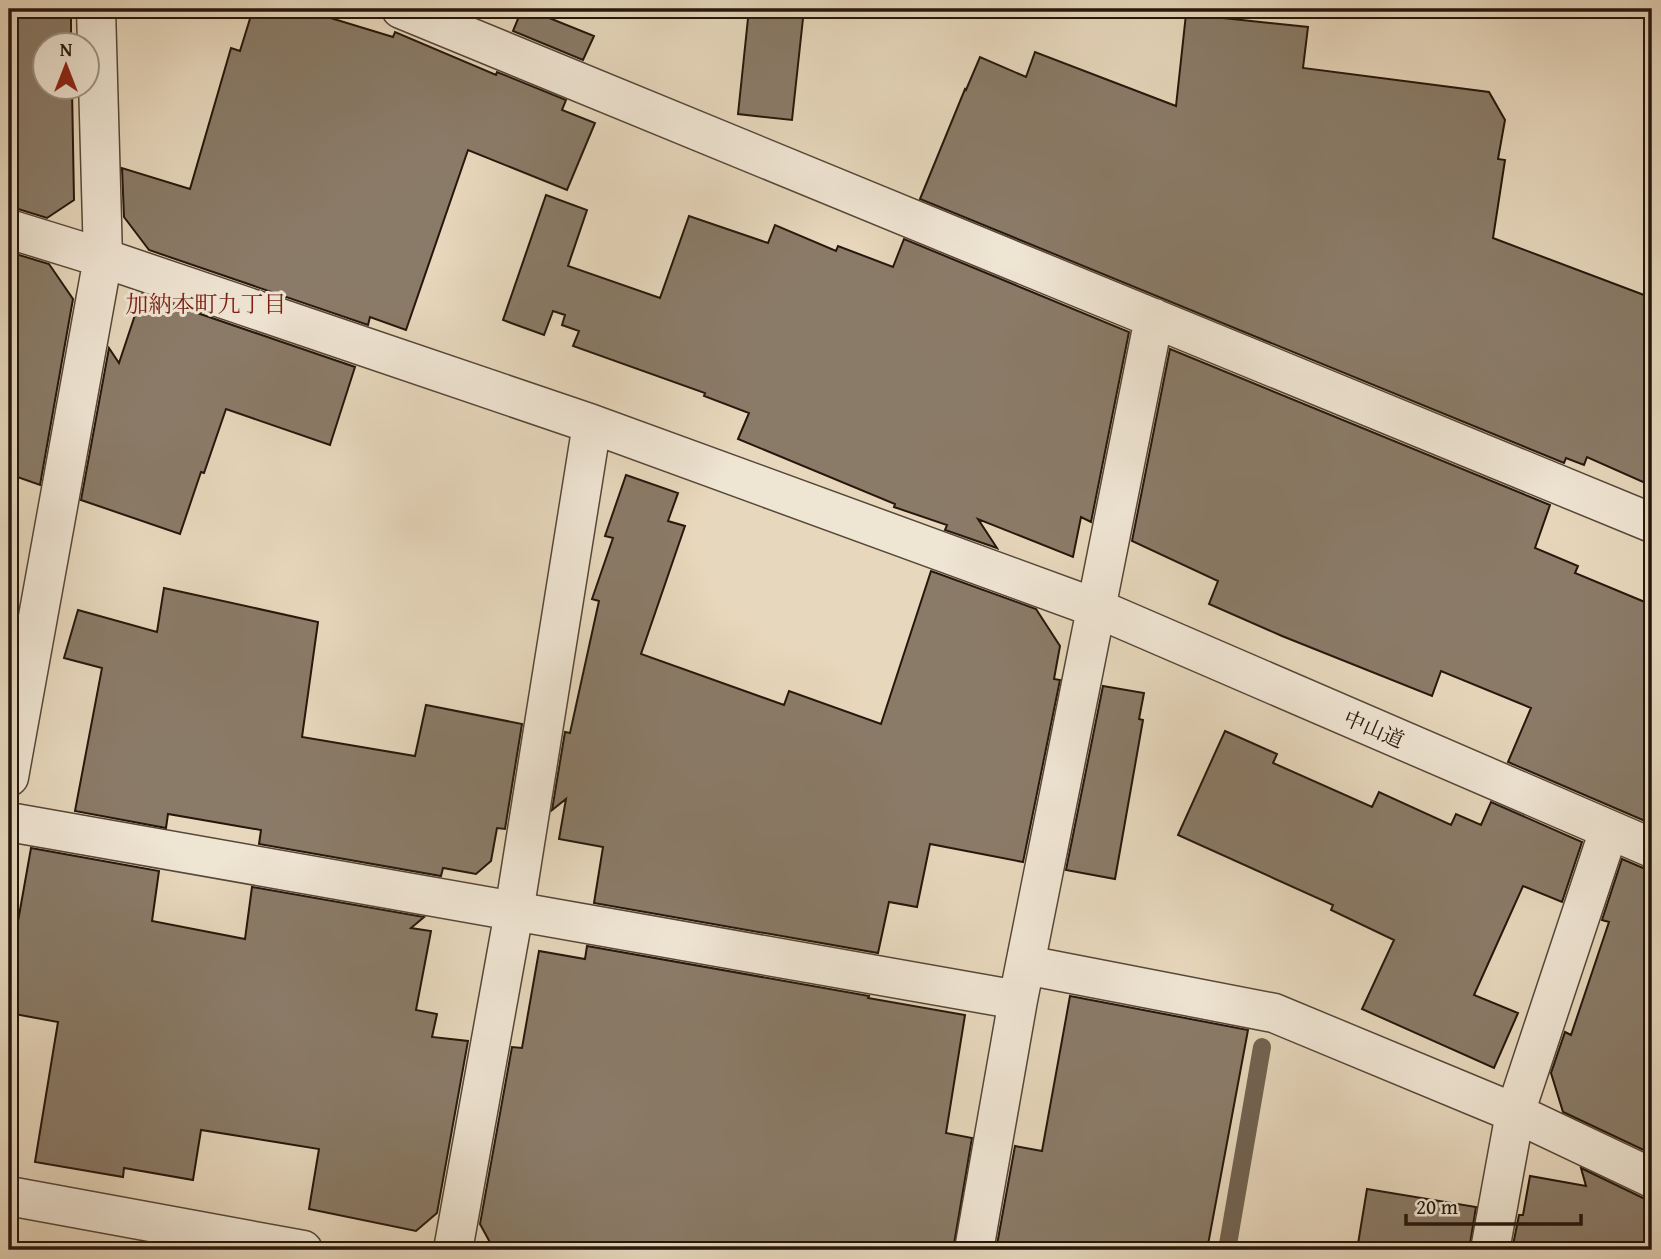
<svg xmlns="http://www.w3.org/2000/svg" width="1661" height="1259" viewBox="0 0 1661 1259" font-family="'Gentium Book Plus','Noto Serif JP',serif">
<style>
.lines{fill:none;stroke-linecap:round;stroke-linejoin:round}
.stream{stroke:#726352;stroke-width:18}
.building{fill:#8a7b68;stroke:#26170c;stroke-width:2}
.street-casing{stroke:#564738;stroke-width:41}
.street{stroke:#efe5d3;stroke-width:38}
.labels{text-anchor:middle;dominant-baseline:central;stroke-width:6;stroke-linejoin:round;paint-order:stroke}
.street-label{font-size:21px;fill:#26170c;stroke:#efe5d3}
.neighbourhood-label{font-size:23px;fill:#7a1f14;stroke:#efe5d3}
</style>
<rect width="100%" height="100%" fill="#e7d7bc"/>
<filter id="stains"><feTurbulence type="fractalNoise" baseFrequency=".00286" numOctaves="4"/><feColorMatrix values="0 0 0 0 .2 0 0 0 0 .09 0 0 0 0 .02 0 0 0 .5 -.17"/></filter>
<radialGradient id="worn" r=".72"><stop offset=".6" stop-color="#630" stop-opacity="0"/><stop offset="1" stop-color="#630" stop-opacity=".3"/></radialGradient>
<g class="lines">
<path class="stream" d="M1227,1250L1262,1047"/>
</g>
<path class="building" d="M9,9H71V46H46V88H72L74,200L47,218L15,208H9Z
M253,9H301L393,37L395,32L496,75L497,72L566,100L562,110L595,123L567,190L468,150L406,330L370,317L368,325L149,250L124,217L122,168L190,189L231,48L240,51Z
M522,9H527L594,36L583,60L513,31Z
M749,9H804L792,120L738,114Z
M1186,14L1308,27L1303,68L1489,92L1505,120L1498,159L1505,160L1493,238L1652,298V486L1587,457L1584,465L1566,458L1564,463L920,199L965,89L966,90L980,57L1026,77L1035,52L1176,106Z
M546,195L587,210L568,266L660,298L689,216L768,243L775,225L836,251L838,246L893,267L904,239L1129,332L1091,522L1081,517L1073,557L978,519L997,548L945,530L947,525L894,507L895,504L738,439L749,413L704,396L705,393L573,346L579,331L562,325L565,315L553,311L544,335L503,320Z
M9,252L49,264L73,299L40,485L9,474Z
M142,294L355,367L330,445L226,409L204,473L201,472L180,534L81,500L109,348L119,363Z
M1170,349L1550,505L1535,548L1578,566L1575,573L1652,605V824L1508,762L1531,708L1441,671L1432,696L1282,636L1209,604L1218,581L1132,541Z
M626,475L678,493L668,521L685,526L641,654L784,705L789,691L881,724L931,571L1036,609L1060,646L1054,679L1060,680L1023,862L930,844L917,907L889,902L878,953L594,903L603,847L559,839L566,799L552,810L565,732L570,733L599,601L592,599L613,538L605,536Z
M164,588L318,622L302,737L415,756L426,705L522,724L505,829L497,828L491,861L476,874L443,868L441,876L259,844L261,830L168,814L166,828L75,811L102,668L64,658L78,610L157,632Z
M1103,686L1144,693L1139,719L1143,720L1115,879L1066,870Z
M1225,731L1277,754L1273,763L1372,807L1379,792L1451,825L1456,814L1481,825L1491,802L1582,842L1562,902L1523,886L1474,995L1518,1013L1494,1068L1362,1009L1394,940L1331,910L1333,905L1178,835Z
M31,848L159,871L152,921L245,939L252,887L424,917L411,928L431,931L416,1010L437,1014L432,1037L468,1041L437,1213L416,1231L309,1209L319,1149L201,1130L193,1180L124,1168L123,1177L35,1162L58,1022L9,1013V972Z
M1622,859L1643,868L1652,869V1154L1563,1112L1551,1073L1565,1032L1571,1035L1609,922L1602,920Z
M587,946L869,996L868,998L965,1015L946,1133L972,1138L953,1250H523L492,1246L480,1224L512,1047L522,1048L539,951L585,959Z
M1070,996L1248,1030L1207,1250H996L1015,1146L1042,1151Z
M1581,1168L1643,1198L1652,1200V1250H1512L1519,1215H1523L1530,1176L1586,1186Z
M1367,1189L1476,1207L1469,1250H1357Z"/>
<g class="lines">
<defs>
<path id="street" d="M401,9L1652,523
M9,229L103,258L592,424L1096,608L1652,848
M9,777L103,258L96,9
M9,822L1018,1000
M1026,965L1274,1013L1515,1113L1652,1178
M9,1196L303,1250
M453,1250L514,912L592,424
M974,1250L1018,1000L1154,318
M1490,1250L1515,1113L1609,830"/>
</defs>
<use href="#street" class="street-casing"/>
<use href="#street" class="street"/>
</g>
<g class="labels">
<g class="street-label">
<text transform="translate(1374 729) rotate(23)">中山道</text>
</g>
<g class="neighbourhood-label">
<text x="206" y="303">加納本町九丁目</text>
</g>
</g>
<rect width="1661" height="1259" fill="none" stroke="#e7d7bc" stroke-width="35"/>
<rect x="10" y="10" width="1640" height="1238" fill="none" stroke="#26170c" stroke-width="3.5"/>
<rect x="18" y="18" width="1626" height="1224" fill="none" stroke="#26170c" stroke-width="2"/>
<g transform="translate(66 66)"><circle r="33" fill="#efe5d3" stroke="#9f9383" stroke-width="2"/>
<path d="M0-5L12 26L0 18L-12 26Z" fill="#8f2418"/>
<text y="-10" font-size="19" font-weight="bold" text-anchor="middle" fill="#26170c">N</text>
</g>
<path d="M1406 1214v10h175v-10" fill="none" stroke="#26170c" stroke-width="3.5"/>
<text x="1416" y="1214" font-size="21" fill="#26170c" stroke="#efe5d3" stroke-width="5" paint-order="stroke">20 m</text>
<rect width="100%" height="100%" filter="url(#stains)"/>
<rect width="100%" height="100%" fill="url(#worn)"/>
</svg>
